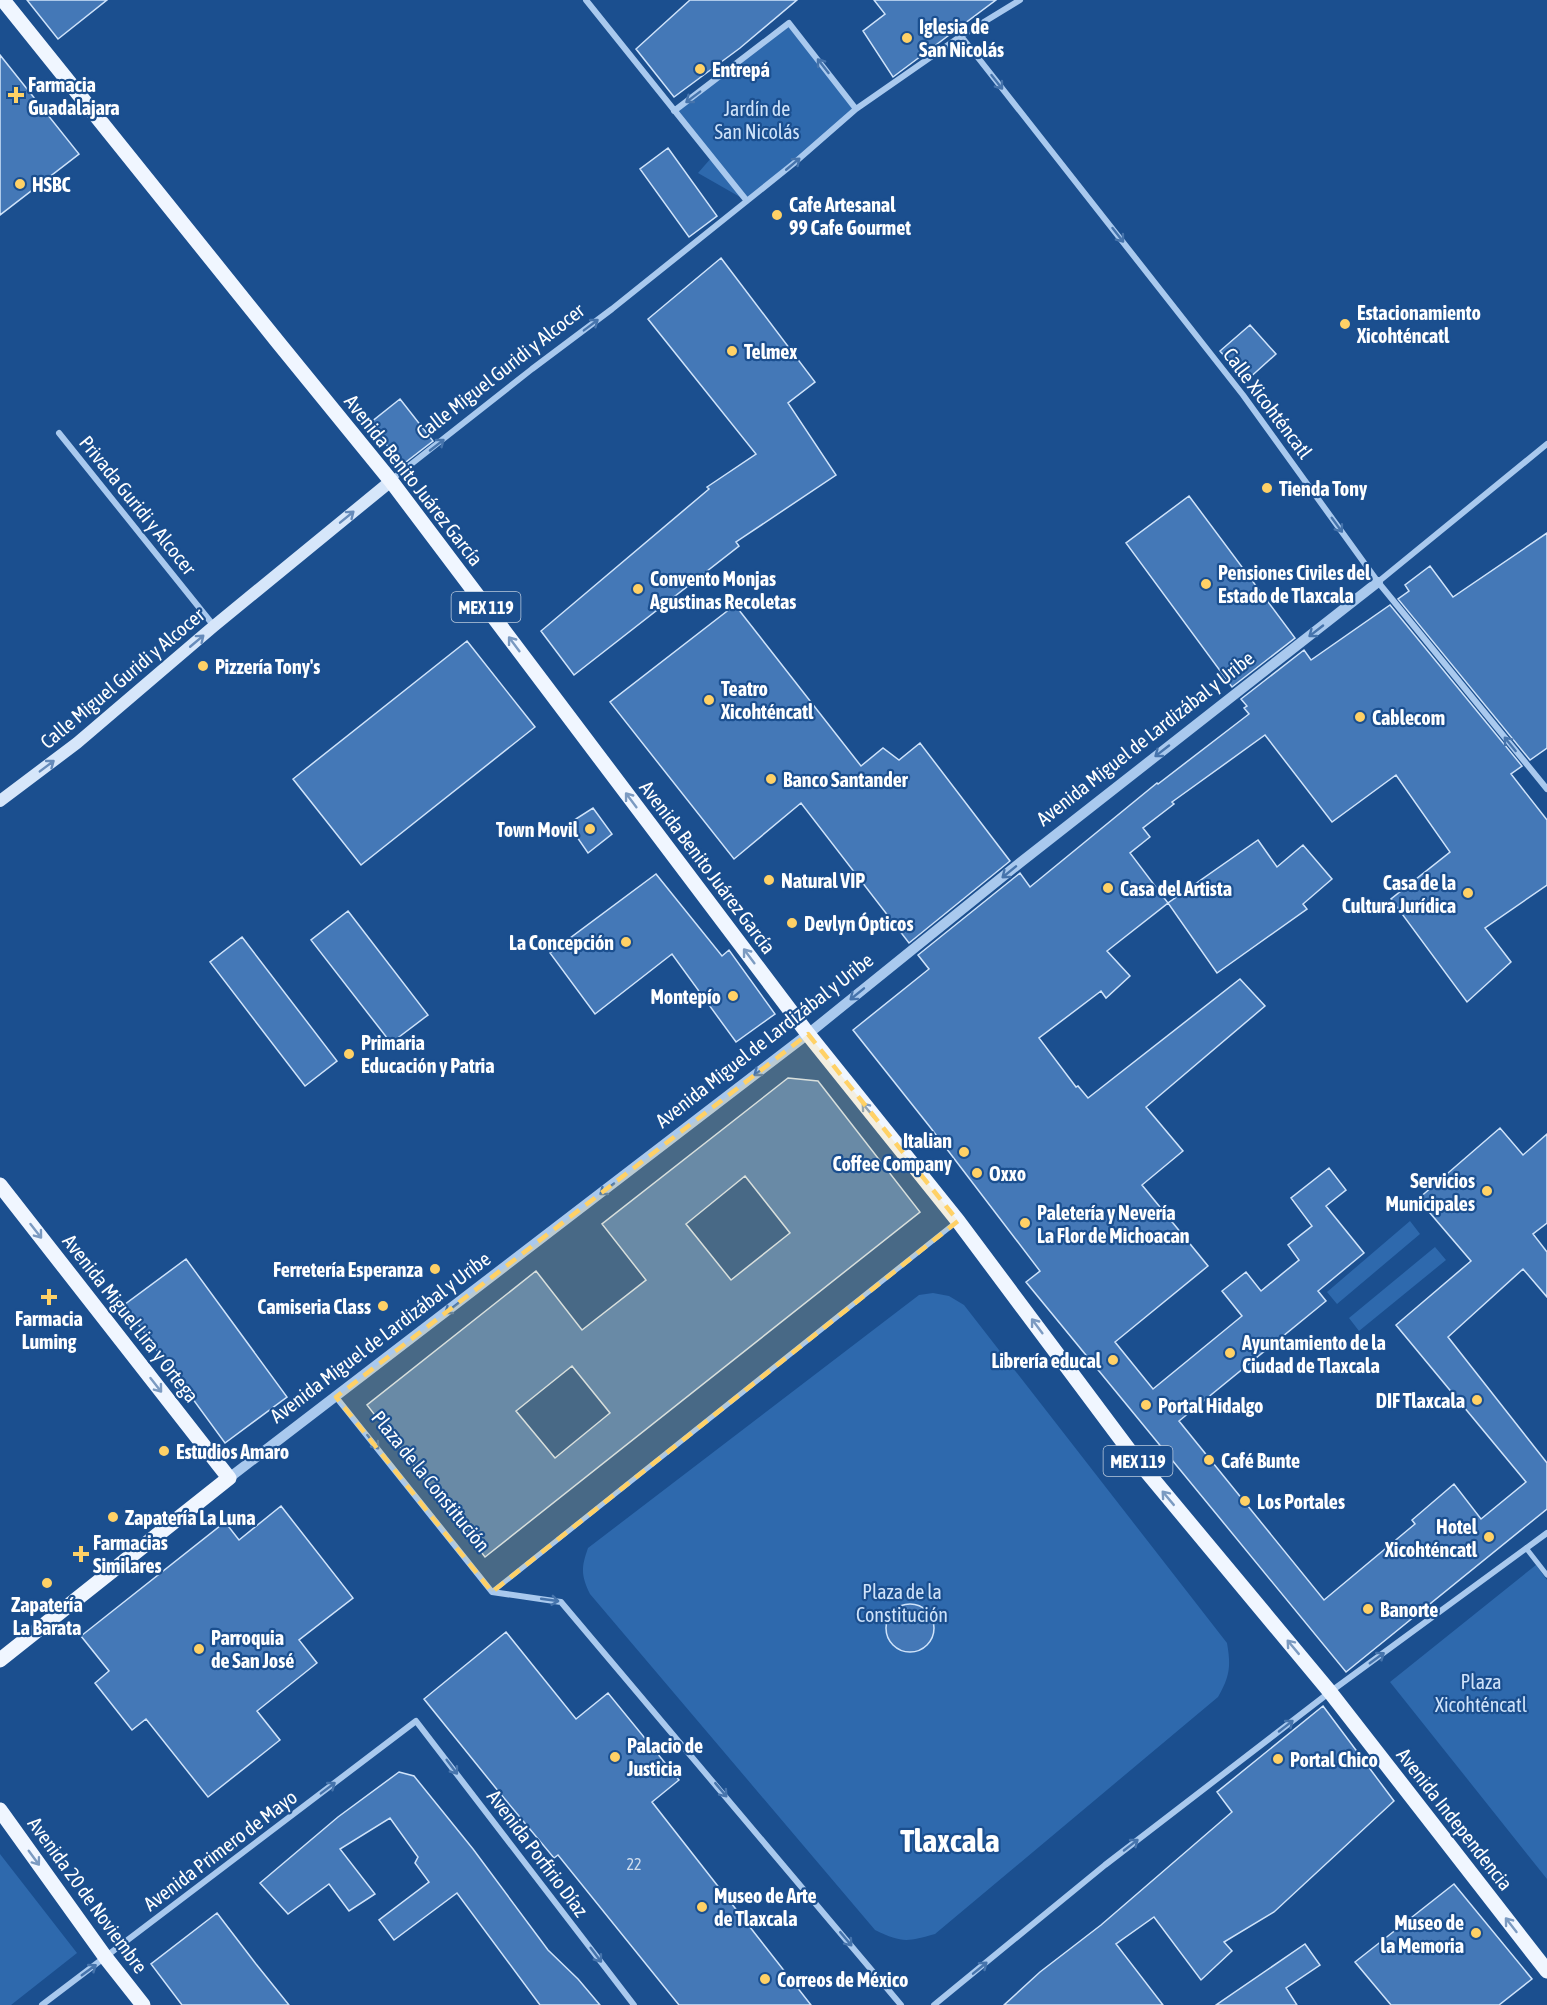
<svg xmlns="http://www.w3.org/2000/svg" width="1547" height="2005" viewBox="0 0 1547 2005" font-family="'Asap Condensed',sans-serif">
<style>
.green{fill:#2e69ad}
.building{fill:#4478b7;stroke:#cfe3fa;stroke-width:1.5;fill-rule:evenodd}
.lines{fill:none;stroke-linecap:round;stroke-linejoin:round}
.pedestrian{stroke:#a9c9ee;stroke-width:5}
.minor{stroke:#a9c9ee;stroke-width:6}
.tertiary{stroke:#a9c9ee;stroke-width:10}
.secondary{stroke:#d6e6fa;stroke-width:12}
.primary{stroke:#f0f6ff;stroke-width:15}
.oneway{stroke:#4674ac}
.oneway2{stroke:#668bba}
.oneway3{stroke:#7b9ac1}
.marked{fill:#ffd166;fill-opacity:0.2;stroke:#ffd166;stroke-width:4.5;stroke-dasharray:12 8;stroke-linejoin:round}
.poi-dot{fill:#ffd166;stroke:#1b4f8f;stroke-width:2}
.labels{text-anchor:middle;dominant-baseline:central;stroke-width:4.5;stroke-linejoin:round;paint-order:stroke}
.number-label{font-size:16px;fill:#d0dded}
.shield{fill:#1b4f8f;stroke:#bbcadd;stroke-width:1.5}
.shield-label{font-size:18px;font-weight:bold;fill:#fff}
.poi-label{font-size:20px;font-weight:bold;fill:#fff;stroke:#1b4f8f;text-anchor:start}
.park-label{font-size:20px;fill:#cfe3fa;stroke:#1b4f8f}
.street-label{font-size:20px;fill:#fff;stroke:#1b4f8f}
.town-label{font-size:32px;font-weight:bold;fill:#fff;stroke:#1b4f8f}
</style>
<rect width="100%" height="100%" fill="#1b4f8f"/>
<path class="green" d="M789,23L856,109L747,201L698,173L712,157L674,111Z
M1410,1221L1420,1234L1337,1304L1327,1292Z
M1435,1247L1446,1260L1359,1331L1349,1318Z
M933,1293L949,1296L964,1305L1227,1643C1231,1666 1230,1676 1218,1697L935,1934C907,1942 902,1943 875,1930L590,1594C581,1575 581,1568 588,1548L919,1295Z
M1536,1565L1547,1580V1879L1390,1682Z
M0,1854L77,1953L11,2005H0Z"/>
<path class="building" d="M27,0H107L58,39Z
M690,0H797L740,48L674,97L636,49Z
M874,0H996L893,77L863,31L885,14Z
M0,55L79,154L0,215Z
M668,148L717,216L689,237L640,169Z
M721,258L815,382L788,403L836,475L736,542L739,546L574,675L541,631L709,489L707,487L756,454L648,319Z
M1250,325L1276,354L1246,381L1220,351Z
M400,399L433,441L402,465L370,423Z
M1189,496L1295,638L1232,687L1126,543Z
M1547,533V748L1530,760L1398,599L1409,591L1405,585L1430,566L1453,597Z
M735,605L861,766L883,748L899,760L920,743L1010,861L909,943L801,803L734,859L610,702Z
M1390,605L1522,766L1511,774L1547,820V885L1485,928L1511,962L1467,1002L1391,899L1450,852L1396,775L1332,822L1265,735L1172,802L1174,804L1143,828L1150,837L1130,853L1168,903L1107,951L1130,976L1106,998L1101,991L1039,1038L1076,1087L1078,1086L1088,1098L1240,979L1265,1006L1146,1107L1183,1151L1142,1185L1208,1266L1115,1342L1153,1389L1242,1316L1222,1291L1246,1272L1261,1291L1299,1260L1288,1245L1312,1226L1291,1198L1329,1168L1346,1190L1326,1206L1364,1253L1318,1291L1326,1301L1179,1421L1324,1600L1415,1524L1412,1520L1454,1484L1481,1519L1526,1482L1396,1325L1471,1261L1418,1199L1500,1128L1523,1155L1547,1134V1223L1533,1234L1547,1252V1297L1523,1269L1448,1337L1547,1463V1509L1346,1672L1026,1282L1040,1271L930,1127L853,1030L929,969L918,955L1020,873L1030,887L1157,783L1158,784L1249,714L1244,708L1247,706L1241,699L1304,650L1311,660Z
M467,641L535,727L361,865L293,779Z
M593,808L612,834L588,853L568,824Z
M1258,840L1277,867L1303,845L1332,879L1303,904L1307,909L1217,973L1168,903Z
M656,874L722,956L729,950L775,1014L736,1042L672,954L595,1014L550,953Z
M348,911L428,1015L391,1043L311,940Z
M242,937L337,1061L305,1086L210,962Z
M788,1078L818,1081L920,1212L485,1557L367,1405L536,1271L582,1330L646,1280L602,1224ZM745,1176L790,1233L731,1280L686,1224ZM572,1366L610,1413L555,1458L516,1411Z
M186,1259L287,1397L225,1443L124,1305Z
M281,1506L353,1598L299,1640L317,1663L257,1711L280,1740L208,1797L146,1719L132,1730L95,1683L109,1671L81,1636L225,1522L239,1540Z
M886 1628a24 24 0 1 1 48 0a24 24 0 1 1-48 0Z
M506,1632L576,1719L608,1693L679,1780L652,1802L811,2005H679L558,1855L554,1858L499,1792L424,1699Z
M1323,1706L1394,1801L1274,1912L1224,1942L1232,1951L1201,1980L1154,1917L1116,1944L1163,2005H1004L1040,1972L1101,1925L1232,1812L1217,1792Z
M399,1772L414,1776L473,1849L548,1950L578,1979L600,2005H540L457,1893L394,1940L379,1920L429,1882L415,1863L418,1857L390,1818L340,1849L375,1894L349,1911L329,1884L288,1914L260,1883L338,1817Z
M1454,1884L1532,1979L1499,2005H1391L1355,1962Z
M217,1913L256,1964L289,2005H182L151,1964Z
M1305,1944L1320,1965L1286,1988L1297,2005H1216Z"/>
<g class="lines">
<path class="pedestrian" d="M1526,1548L1547,1575
M492,1592L955,1223"/>
<path class="minor" d="M586,0L747,201
M961,36L1243,395L1378,582L1547,789
M674,111L789,23L856,109
M59,433L214,626
M391,480L532,369L612,309L793,164L856,109L961,36L1020,0
M1378,582L1547,444
M336,1397L492,1592L561,1602L901,2005
M42,2005L416,1721L634,2005
M934,2005L1105,1865L1330,1692L1547,1533"/>
<path class="tertiary" d="M229,1478L808,1034L1021,862L1378,582"/>
<path class="secondary" d="M0,801L77,743L214,626L391,481"/>
<path class="primary" d="M3,0L277,341L391,481L808,1034L958,1221L1132,1454L1330,1692L1547,1971
M0,1185L229,1478L0,1660
M0,1810L106,1958L143,2005"/>
</g>
<defs><path id="oneway-shaft" d="M-6 0H5M1.5-3L5.5 0L1.5 3" fill="none" stroke-width="1.6" stroke-linecap="round" stroke-linejoin="round" transform="scale(1.5)"/></defs>
<g class="oneway">
<use href="#oneway-shaft" transform="translate(823 66) rotate(-128)"/>
<use href="#oneway-shaft" transform="translate(997 82) rotate(52)"/>
<use href="#oneway-shaft" transform="translate(693 97) rotate(143)"/>
<use href="#oneway-shaft" transform="translate(793 164) rotate(-40)"/>
<use href="#oneway-shaft" transform="translate(1118 235) rotate(52)"/>
<use href="#oneway-shaft" transform="translate(591 325) rotate(-37)"/>
<use href="#oneway-shaft" transform="translate(437 445) rotate(-38)"/>
<use href="#oneway-shaft" transform="translate(1337 525) rotate(54)"/>
<use href="#oneway-shaft" transform="translate(1316 631) rotate(142)"/>
<use href="#oneway-shaft" transform="translate(1510 744) rotate(-129)"/>
<use href="#oneway-shaft" transform="translate(1162 751) rotate(142)"/>
<use href="#oneway-shaft" transform="translate(1009 872) rotate(141)"/>
<use href="#oneway-shaft" transform="translate(857 994) rotate(141)"/>
<use href="#oneway-shaft" transform="translate(761 1070) rotate(142)"/>
<use href="#oneway-shaft" transform="translate(607 1189) rotate(142)"/>
<use href="#oneway-shaft" transform="translate(452 1308) rotate(142)"/>
<use href="#oneway-shaft" transform="translate(373 1442) rotate(51)"/>
<use href="#oneway-shaft" transform="translate(550 1600) rotate(8)"/>
<use href="#oneway-shaft" transform="translate(1377 1658) rotate(-36)"/>
<use href="#oneway-shaft" transform="translate(1286 1726) rotate(-38)"/>
<use href="#oneway-shaft" transform="translate(452 1767) rotate(53)"/>
<use href="#oneway-shaft" transform="translate(328 1788) rotate(-37)"/>
<use href="#oneway-shaft" transform="translate(721 1790) rotate(50)"/>
<use href="#oneway-shaft" transform="translate(1131 1845) rotate(-38)"/>
<use href="#oneway-shaft" transform="translate(846 1939) rotate(50)"/>
<use href="#oneway-shaft" transform="translate(596 1955) rotate(53)"/>
<use href="#oneway-shaft" transform="translate(980 1968) rotate(-39)"/>
<use href="#oneway-shaft" transform="translate(89 1970) rotate(-36)"/>
</g>
<g class="oneway2">
<use href="#oneway-shaft" transform="translate(347 517) rotate(-39)"/>
<use href="#oneway-shaft" transform="translate(197 641) rotate(-40)"/>
<use href="#oneway-shaft" transform="translate(47 766) rotate(-37)"/>
</g>
<g class="oneway3">
<use href="#oneway-shaft" transform="translate(514 644) rotate(-127)"/>
<use href="#oneway-shaft" transform="translate(631 800) rotate(-127)"/>
<use href="#oneway-shaft" transform="translate(749 956) rotate(-127)"/>
<use href="#oneway-shaft" transform="translate(868 1110) rotate(-129)"/>
<use href="#oneway-shaft" transform="translate(36 1231) rotate(52)"/>
<use href="#oneway-shaft" transform="translate(1037 1326) rotate(-127)"/>
<use href="#oneway-shaft" transform="translate(156 1385) rotate(52)"/>
<use href="#oneway-shaft" transform="translate(1168 1498) rotate(-130)"/>
<use href="#oneway-shaft" transform="translate(1293 1647) rotate(-130)"/>
<use href="#oneway-shaft" transform="translate(34 1858) rotate(54)"/>
<use href="#oneway-shaft" transform="translate(1511 1925) rotate(-128)"/>
</g>
<path class="marked" d="M808,1034L958,1221L492,1592L336,1397Z"/>
<g class="poi-dot">
<circle cx="907" cy="38" r="6"/>
<circle cx="700" cy="69" r="6"/>
<path d="M13 86h6v6h6v6h-6v6h-6v-6h-6v-6h6z"/>
<circle cx="20" cy="184" r="6"/>
<circle cx="777" cy="215" r="6"/>
<circle cx="1345" cy="324" r="6"/>
<circle cx="732" cy="351" r="6"/>
<circle cx="1267" cy="488" r="6"/>
<circle cx="1206" cy="584" r="6"/>
<circle cx="638" cy="589" r="6"/>
<circle cx="203" cy="666" r="6"/>
<circle cx="709" cy="700" r="6"/>
<circle cx="1360" cy="717" r="6"/>
<circle cx="771" cy="779" r="6"/>
<circle cx="590" cy="829" r="6"/>
<circle cx="769" cy="880" r="6"/>
<circle cx="1108" cy="888" r="6"/>
<circle cx="1468" cy="893" r="6"/>
<circle cx="792" cy="923" r="6"/>
<circle cx="626" cy="942" r="6"/>
<circle cx="733" cy="996" r="6"/>
<circle cx="349" cy="1054" r="6"/>
<circle cx="964" cy="1152" r="6"/>
<circle cx="977" cy="1173" r="6"/>
<circle cx="1487" cy="1191" r="6"/>
<circle cx="1025" cy="1223" r="6"/>
<circle cx="435" cy="1269" r="6"/>
<path d="M46 1288h6v6h6v6h-6v6h-6v-6h-6v-6h6z"/>
<circle cx="383" cy="1306" r="6"/>
<circle cx="1230" cy="1353" r="6"/>
<circle cx="1113" cy="1360" r="6"/>
<circle cx="1477" cy="1400" r="6"/>
<circle cx="1146" cy="1405" r="6"/>
<circle cx="164" cy="1451" r="6"/>
<circle cx="1209" cy="1460" r="6"/>
<circle cx="1245" cy="1501" r="6"/>
<circle cx="113" cy="1517" r="6"/>
<circle cx="1489" cy="1537" r="6"/>
<path d="M78 1545h6v6h6v6h-6v6h-6v-6h-6v-6h6z"/>
<circle cx="47" cy="1583" r="6"/>
<circle cx="1368" cy="1609" r="6"/>
<circle cx="199" cy="1649" r="6"/>
<circle cx="615" cy="1757" r="6"/>
<circle cx="1278" cy="1759" r="6"/>
<circle cx="702" cy="1907" r="6"/>
<circle cx="1476" cy="1933" r="6"/>
<circle cx="765" cy="1979" r="6"/>
</g>
<g class="labels">
<g class="number-label">
<text x="634" y="1864">22</text>
</g>
<g class="shield">
<rect x="451.5" y="592" width="69" height="30" rx="4.5"/>
<rect x="1103.5" y="1446" width="69" height="30" rx="4.5"/>
</g>
<g class="shield-label">
<text x="486" y="607">MEX 119</text>
<text x="1138" y="1461">MEX 119</text>
</g>
<g class="poi-label">
<text x="919" y="26">Iglesia de<tspan x="919" dy="23">San Nicolás</tspan></text>
<text x="712" y="69">Entrepá</text>
<text x="28" y="84">Farmacia<tspan x="28" dy="23">Guadalajara</tspan></text>
<text x="32" y="184">HSBC</text>
<text x="789" y="204">Cafe Artesanal<tspan x="789" dy="23">99 Cafe Gourmet</tspan></text>
<text x="1357" y="312">Estacionamiento<tspan x="1357" dy="23">Xicohténcatl</tspan></text>
<text x="744" y="351">Telmex</text>
<text x="1279" y="488">Tienda Tony</text>
<text x="1218" y="572">Pensiones Civiles del<tspan x="1218" dy="23">Estado de Tlaxcala</tspan></text>
<text x="650" y="578">Convento Monjas<tspan x="650" dy="23">Agustinas Recoletas</tspan></text>
<text x="215" y="666">Pizzería Tony's</text>
<text x="721" y="688">Teatro<tspan x="721" dy="23">Xicohténcatl</tspan></text>
<text x="1372" y="717">Cablecom</text>
<text x="783" y="779">Banco Santander</text>
<text x="578" y="829" text-anchor="end">Town Movil</text>
<text x="781" y="880">Natural VIP</text>
<text x="1456" y="882" text-anchor="end">Casa de la<tspan x="1456" dy="23">Cultura Jurídica</tspan></text>
<text x="1120" y="888">Casa del Artista</text>
<text x="804" y="923">Devlyn Ópticos</text>
<text x="614" y="942" text-anchor="end">La Concepción</text>
<text x="721" y="996" text-anchor="end">Montepío</text>
<text x="361" y="1042">Primaria<tspan x="361" dy="23">Educación y Patria</tspan></text>
<text x="952" y="1140" text-anchor="end">Italian<tspan x="952" dy="23">Coffee Company</tspan></text>
<text x="989" y="1173">Oxxo</text>
<text x="1475" y="1180" text-anchor="end">Servicios<tspan x="1475" dy="23">Municipales</tspan></text>
<text x="1037" y="1212">Paletería y Nevería<tspan x="1037" dy="23">La Flor de Michoacan</tspan></text>
<text x="423" y="1269" text-anchor="end">Ferretería Esperanza</text>
<text x="371" y="1306" text-anchor="end">Camiseria Class</text>
<text x="49" y="1318" text-anchor="middle">Farmacia<tspan x="49" dy="23">Luming</tspan></text>
<text x="1242" y="1342">Ayuntamiento de la<tspan x="1242" dy="23">Ciudad de Tlaxcala</tspan></text>
<text x="1101" y="1360" text-anchor="end">Librería educal</text>
<text x="1465" y="1400" text-anchor="end">DIF Tlaxcala</text>
<text x="1158" y="1405">Portal Hidalgo</text>
<text x="176" y="1451">Estudios Amaro</text>
<text x="1221" y="1460">Café Bunte</text>
<text x="1257" y="1501">Los Portales</text>
<text x="125" y="1517">Zapatería La Luna</text>
<text x="1477" y="1526" text-anchor="end">Hotel<tspan x="1477" dy="23">Xicohténcatl</tspan></text>
<text x="93" y="1542">Farmacias<tspan x="93" dy="23">Similares</tspan></text>
<text x="47" y="1604" text-anchor="middle">Zapatería<tspan x="47" dy="23">La Barata</tspan></text>
<text x="1380" y="1609">Banorte</text>
<text x="211" y="1637">Parroquia<tspan x="211" dy="23">de San José</tspan></text>
<text x="627" y="1745">Palacio de<tspan x="627" dy="23">Justicia</tspan></text>
<text x="1290" y="1759">Portal Chico</text>
<text x="714" y="1895">Museo de Arte<tspan x="714" dy="23">de Tlaxcala</tspan></text>
<text x="1464" y="1922" text-anchor="end">Museo de<tspan x="1464" dy="23">la Memoria</tspan></text>
<text x="777" y="1979">Correos de México</text>
</g>
<g class="park-label">
<text x="757" y="108">Jardín de<tspan x="757" dy="23">San Nicolás</tspan></text>
<text x="902" y="1591">Plaza de la<tspan x="902" dy="23">Constitución</tspan></text>
<text x="1481" y="1681">Plaza<tspan x="1481" dy="23">Xicohténcatl</tspan></text>
</g>
<g class="street-label">
<text transform="translate(500 371) rotate(-38)">Calle Miguel Guridi y Alcocer</text>
<text transform="translate(1268 403) rotate(53)">Calle Xicohténcatl</text>
<text transform="translate(414 480) rotate(52)">Avenida Benito Juárez García</text>
<text transform="translate(138 505) rotate(51)">Privada Guridi y Alcocer</text>
<text transform="translate(122 678) rotate(-40)">Calle Miguel Guridi y Alcocer</text>
<text transform="translate(1145 738) rotate(-38)">Avenida Miguel de Lardizábal y Uribe</text>
<text transform="translate(708 867) rotate(53)">Avenida Benito Juárez García</text>
<text transform="translate(764 1040) rotate(-38)">Avenida Miguel de Lardizábal y Uribe</text>
<text transform="translate(131 1318) rotate(52)">Avenida Miguel Lira y Ortega</text>
<text transform="translate(380 1337) rotate(-37)">Avenida Miguel de Lardizábal y Uribe</text>
<text transform="translate(431 1481) rotate(51)">Plaza de la Constitución</text>
<text transform="translate(1455 1819) rotate(52)">Avenida Independencia</text>
<text transform="translate(220 1850) rotate(-37)">Avenida Primero de Mayo</text>
<text transform="translate(538 1853) rotate(53)">Avenida Porfirio Díaz</text>
<text transform="translate(88 1895) rotate(54)">Avenida 20 de Noviembre</text>
</g>
<g class="town-label">
<text x="950" y="1840">Tlaxcala</text>
</g>
</g>
</svg>
